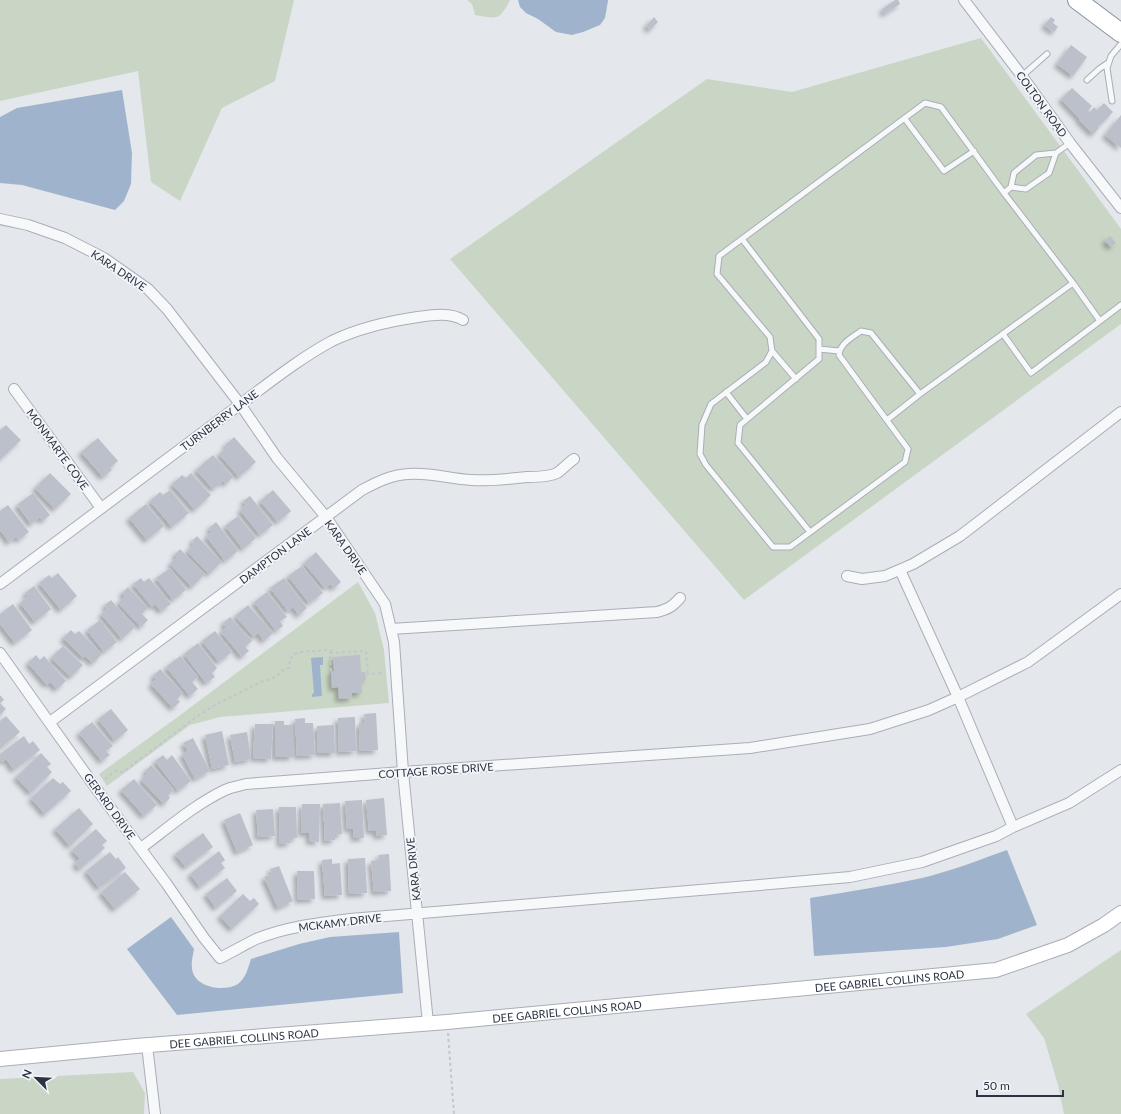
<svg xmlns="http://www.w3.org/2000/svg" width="1121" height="1114" viewBox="0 0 1121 1114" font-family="Lato,sans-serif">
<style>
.green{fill:#c9d6c5}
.water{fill:#9fb4cc}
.building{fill:#bbc0ca;filter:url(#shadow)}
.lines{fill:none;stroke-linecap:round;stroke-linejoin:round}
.lane-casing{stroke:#a9aeb7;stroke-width:7}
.street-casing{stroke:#a9aeb7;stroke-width:12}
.secondary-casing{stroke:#a9aeb7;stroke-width:16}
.highway-casing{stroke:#8b94a3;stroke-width:20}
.path{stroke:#c2c5cb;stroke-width:2;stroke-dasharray:3 3;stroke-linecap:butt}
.lane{stroke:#f7f8fa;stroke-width:5}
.street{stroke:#f7f8fa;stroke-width:10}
.secondary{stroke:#fff;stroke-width:14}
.highway{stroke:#fff;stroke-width:18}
.labels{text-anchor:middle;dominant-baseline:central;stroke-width:3.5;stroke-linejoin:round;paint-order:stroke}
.street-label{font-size:11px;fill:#2b3445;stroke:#f4f6f9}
</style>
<defs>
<filter id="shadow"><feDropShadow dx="-3.5" dy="3.5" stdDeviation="2" flood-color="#0004"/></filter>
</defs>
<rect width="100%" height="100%" fill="#e4e7ec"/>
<path class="green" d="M0,0H294L275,81L222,108L180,201L151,182L138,71L0,101Z
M467,0H510C499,21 498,19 475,15L472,4Z
M981,38L1121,229V324L744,600L450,259L707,79L792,92Z
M358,582L375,613L384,650L389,703L220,717L190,725L107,786L99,774L179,716Z
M1121,950V1114H1064L1058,1085L1044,1038L1026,1014Z
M133,1072L145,1093L144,1114H0V1079Z"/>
<path class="water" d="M518,0H608V1L605,18L600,25L583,32L572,35L556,32L538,19L526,13L520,7Z
M122,90L132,153L131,184L124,201L115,210L22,185L0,183V117L17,108Z
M323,657V665H320L322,696L312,697V694L314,693L311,658Z
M1007,850L1037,925L998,939L946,947L814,956L810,898C847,892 885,886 922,878C951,871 979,860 1007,850Z
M171,917L194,949C193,955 191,962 192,968C193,987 224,993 238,984C246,978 248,968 251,959L299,944L330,937L399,932L403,993L177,1015L127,949Z"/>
<path class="building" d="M895,0H898L900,4L885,14L882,9Z
M654,17L658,22L650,30L646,26Z
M1051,17L1055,20L1053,23L1058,27L1054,32L1044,25Z
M1071,45L1087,57L1073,76L1057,64Z
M1072,88L1092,106L1088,111L1090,112L1094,107L1097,110L1104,103L1113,112L1098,127L1099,128L1093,134L1079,120L1080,119L1061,99Z
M1121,115V148L1105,135Z
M1110,236L1116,243L1111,247L1105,241Z
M6,425L21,440L0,460V430Z
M234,437L256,462L239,477L219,454L227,447L225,445Z
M98,438L118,461L110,468L112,470L103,477L81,452Z
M213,455L233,477L226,484L223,481L213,489L196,470Z
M50,473L71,494L55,509L35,488Z
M191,473L211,495L195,510L172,484L182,475L186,478Z
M170,490L189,513L172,527L150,501L160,492L163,495Z
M273,490L291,511L278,522L260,501Z
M33,493L50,515L43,521L40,517L31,524L17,505Z
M250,496L273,525L260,535L240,510L246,505L243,501Z
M146,504L164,526L147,540L129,518Z
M8,505L29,532L19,540L16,537L9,542L0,530V511Z
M238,516L256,538L243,549L225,526Z
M216,522L238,551L225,561L206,536L212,532L209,528Z
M197,536L222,562L209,574L187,551L194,544L192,541Z
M180,549L205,574L192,587L170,564L177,557L175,554Z
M316,552L341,582L334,588L330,584L325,588L304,563Z
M302,566L323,593L309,603L288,576Z
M170,568L186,590L173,600L156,578Z
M58,573L77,596L61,610L39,583L49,575L52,578Z
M141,578L144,582L149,578L171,604L161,611L155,604L152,607L133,584Z
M284,578L307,608L299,615L293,607L288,611L270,588Z
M34,586L51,609L35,622L20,603L28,596L25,593Z
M128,587L148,608L142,614L148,620L141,627L118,603L125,596L122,593Z
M267,592L287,617L280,621L283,626L276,631L254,602Z
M111,600L135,627L122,639L101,614L107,609L105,605Z
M13,604L32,630L15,643L0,624V614Z
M248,605L273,633L264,641L258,633L254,637L235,616Z
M230,617L252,641L245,647L249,651L242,657L221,632L226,627L223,623Z
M100,620L117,642L104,652L87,630Z
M71,630L75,634L79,631L102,654L93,663L85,656L83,658L63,638Z
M215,631L232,652L219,662L202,641Z
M198,643L217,668L212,673L215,677L206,683L184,654Z
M63,646L83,665L71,677L51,658Z
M36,655L40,660L44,656L66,681L57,689L50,682L47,685L28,663Z
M360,655L361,672H365L366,680L361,681L362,693H352V698L339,699L338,687L332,688L331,671H334L333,657Z
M180,656L198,677L192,682L198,689L190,696L166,667Z
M160,669L183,693L177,699L180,702L173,708L151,684L156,679L153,676Z
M0,695L4,700L0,703L6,709L0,715Z
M111,709L128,730L115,741L98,719Z
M376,713L378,750L360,751L359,723H365L364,714Z
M6,716L20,732L2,747L0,745V721Z
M355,717L356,751L339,752L338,718Z
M305,718V723H313L315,755L297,756L295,719Z
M275,721H284V725H293V757H275Z
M92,722L113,746L106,751L110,755L102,761L79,733Z
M255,724H273L271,759L253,758Z
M334,725L335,753H318L317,726Z
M222,731L229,765L212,769L205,735Z
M247,732L251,759L235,762L230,735Z
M24,736L29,744L33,741L40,750L14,770L6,759L2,762L0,760V754Z
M193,738L210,771L195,779L182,754L188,751L183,743Z
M41,753L51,764L47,767L52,772L31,793L16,777Z
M163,755L167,760L172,755L191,781L178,791L155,761Z
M151,765L174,789L168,796L170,798L164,804L141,780L148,773L145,771Z
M53,778L60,784L63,782L71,791L45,814L31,798Z
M134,779L157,805L144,816L121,790Z
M384,798L387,835L377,836L376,831H369L366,800Z
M362,800L364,838H354L353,829H347L345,801Z
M340,803L342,834L335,835V840L325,841L323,804Z
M302,804H320L319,842L309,841V833H301Z
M279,807H296L297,838H290L291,843L280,844Z
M79,808L93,824L70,846L55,829Z
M273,809L275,836L258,837L256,810Z
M240,813L253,845L237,852L224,820Z
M96,829L107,841L102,845L105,848L80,869L75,863L80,859L72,850Z
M203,833L213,847L186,867L175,854Z
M219,851L225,860L221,863L225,868L200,887L190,874Z
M110,852L116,859L118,857L126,868L99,888L86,871Z
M389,854L391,891L374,892L371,861L379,860L378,855Z
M365,858L367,893L349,894L348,859Z
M332,859V864L340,863L342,895L325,896L322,860Z
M279,866L293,901L278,908L264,877L272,874L270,869Z
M297,871H314L315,899L298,900Z
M125,872L140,889L115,909L101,892Z
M227,878L237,891L216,908L206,894Z
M243,894L250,901L254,898L259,904L232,929L220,916Z"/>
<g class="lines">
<defs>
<path id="lane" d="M1022,76L1030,69L1047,54
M1087,80L1099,69L1108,63
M1112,101L1107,68L1111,56L1121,44
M905,119L944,171L974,151
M1011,187L1026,189L1049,173L1056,153
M1004,193L1073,283L920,394L871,333L861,331C853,337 840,343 839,355L908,449L905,462L790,547H773L706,465L700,454L702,425L711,404L766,362L772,351L770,337L717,274L719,256L925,103L941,107L1004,193L1011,187L1014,173L1036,155L1056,153L1070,143
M742,239L819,339V359L740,425L738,443L810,532
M1073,283L1100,321
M1003,334L1031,373L1121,305
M819,349L839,351
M772,351L796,379
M726,392L747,419
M887,420L920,394"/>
<path id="street" d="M964,0L1022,76L1070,143L1121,208
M0,219L28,225L65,238L104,258L148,289L167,309L240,404L277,458L326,517L385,604L394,642L403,772L428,1023
M14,389L101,508
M900,570L958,697L1013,827
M847,576L862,579L885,576L913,564L960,536L1121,412
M0,584L258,391C282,373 306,355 332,341C357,329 390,321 418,317C432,315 450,312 463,320
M391,629L657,612C668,609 672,607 680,598
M0,653L95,787L166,883L204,938L220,958C232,952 244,945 256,939C286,927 318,923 350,919L760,885L850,877L922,862L996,836L1013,827L1069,803L1121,770
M50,722L362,490C377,482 391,475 408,474C430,472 450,479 472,480C490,481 509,479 527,477C536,477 549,477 557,473C563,469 568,463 574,459
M141,848C168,828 194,805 225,790C231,787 239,786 246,784L403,772L750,748L870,729L929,710L958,697L1028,662L1121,594
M147,1045L155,1114"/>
<g id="secondary">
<path id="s1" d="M0,1059L136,1046L447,1022L996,970L1068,945L1104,925L1121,913"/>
</g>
<path id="highway" d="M1077,0L1121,33"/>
</defs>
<use href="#lane" class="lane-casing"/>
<use href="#street" class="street-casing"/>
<use href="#secondary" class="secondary-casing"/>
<use href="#highway" class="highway-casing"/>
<path class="path" d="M331,671L330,653L364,651L366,652L368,674
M366,674L383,673
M105,779L115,771L123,772L195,718L215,705L261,682L276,677L284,669L289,668C289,652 298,652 311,651C318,651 324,650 331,650L332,653
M448,1033L454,1114"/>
<use href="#lane" class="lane"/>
<use href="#street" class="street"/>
<use href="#secondary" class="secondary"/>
<use href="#highway" class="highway"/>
</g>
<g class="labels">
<g class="street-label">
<text transform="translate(1042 104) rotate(54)">COLTON ROAD</text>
<text transform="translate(119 270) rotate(34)">KARA DRIVE</text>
<text transform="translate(219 420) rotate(-37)">TURNBERRY LANE</text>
<text transform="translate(58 449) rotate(54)">MONMARTE COVE</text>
<text transform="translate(346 547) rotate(55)">KARA DRIVE</text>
<text transform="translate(275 555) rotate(-37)">DAMPTON LANE</text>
<text transform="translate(436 770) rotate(-4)">COTTAGE ROSE DRIVE</text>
<text transform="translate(110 806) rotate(54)">GERARD DRIVE</text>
<text transform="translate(413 869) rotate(-96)">KARA DRIVE</text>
<text transform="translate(340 922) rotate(-7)">MCKAMY DRIVE</text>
<text stroke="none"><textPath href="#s1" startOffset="893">DEE GABRIEL COLLINS ROAD</textPath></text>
<text stroke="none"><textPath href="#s1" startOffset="569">DEE GABRIEL COLLINS ROAD</textPath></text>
<text stroke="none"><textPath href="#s1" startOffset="245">DEE GABRIEL COLLINS ROAD</textPath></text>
</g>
</g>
<g transform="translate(36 1078) rotate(294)" stroke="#f4f6f9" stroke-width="3" paint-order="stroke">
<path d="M0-3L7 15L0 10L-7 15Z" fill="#2b3445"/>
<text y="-6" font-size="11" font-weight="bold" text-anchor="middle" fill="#2b3445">N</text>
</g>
<path d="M977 1090v6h86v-6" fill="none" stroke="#2b3445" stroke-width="2"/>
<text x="983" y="1090" font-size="12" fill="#2b3445" stroke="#f4f6f9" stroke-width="3" paint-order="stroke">50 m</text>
</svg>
